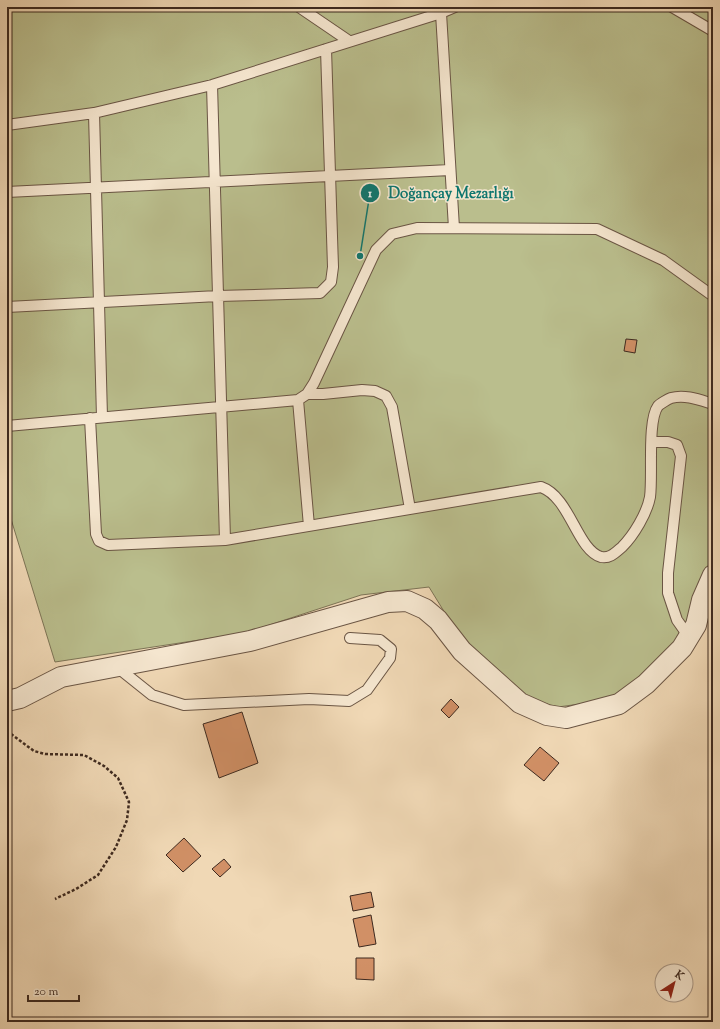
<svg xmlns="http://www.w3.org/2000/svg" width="720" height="1029" viewBox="0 0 720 1029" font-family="'Sorts Mill Goudy',serif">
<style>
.green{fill:#babe8d;stroke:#7c7456}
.building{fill:#d19066;stroke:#3d291f}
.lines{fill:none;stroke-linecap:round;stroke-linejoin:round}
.service-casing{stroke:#6a5544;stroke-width:12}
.minor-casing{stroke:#6a5544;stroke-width:22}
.path{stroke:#3d291f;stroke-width:2.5;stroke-dasharray:3 2;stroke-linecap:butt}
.service{stroke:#f5e6cf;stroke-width:10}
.minor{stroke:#f5e6cf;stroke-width:20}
.leader{fill:none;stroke:#0f766e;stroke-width:1.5}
.callout-dot{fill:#0f766e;stroke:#f5e6cf;stroke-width:1.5}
.mark-label{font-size:12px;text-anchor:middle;font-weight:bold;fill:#fff}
.callout-label{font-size:15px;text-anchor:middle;font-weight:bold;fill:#0f766e;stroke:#f5e6cf;stroke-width:3;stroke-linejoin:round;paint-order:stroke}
</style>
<rect width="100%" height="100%" fill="#f0d8b5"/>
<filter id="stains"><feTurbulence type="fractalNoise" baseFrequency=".005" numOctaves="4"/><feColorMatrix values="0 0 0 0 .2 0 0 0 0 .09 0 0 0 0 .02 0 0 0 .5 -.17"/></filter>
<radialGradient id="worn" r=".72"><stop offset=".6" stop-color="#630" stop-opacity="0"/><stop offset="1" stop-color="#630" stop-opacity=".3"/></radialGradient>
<path class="green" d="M7,7H713V565L688,624L668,653L621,693L587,703L558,707L528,699L461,639L429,587L361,595L245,633L55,662L7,506Z"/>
<path class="building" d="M626,339L637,340L635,353L624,351Z
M451,699L459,707L449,718L441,710Z
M242,712L258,763L219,778L203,724Z
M540,747L559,763L544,781L524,765Z
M184,838L201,856L183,872L166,855Z
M224,859L231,867L220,877L212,869Z
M371,892L374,907L353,911L350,896Z
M371,915L376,944L359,947L353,919Z
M356,958H374V980L356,979Z"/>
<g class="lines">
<defs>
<path id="service" d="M299,7L349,41
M672,7L713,31
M441,13L454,228
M212,85L225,540
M94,113L102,417
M7,125L94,113L212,85L441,13L455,7
M7,192L450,170
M7,307L218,296L320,293L331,282L333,267L326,49
M307,394H323L362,390L375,391L386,396L392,407L410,509
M298,400L309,526
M90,418L96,534L99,541L108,545L225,540L541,487C570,497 577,550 601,557C610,559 616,552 622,547C634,535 647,513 650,497C653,476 647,421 658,406C660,404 668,399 671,398C685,394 700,400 713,404
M7,426L298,400L307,394L314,383L376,250L392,234L417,228L597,229L663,260L713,296
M652,442H668L677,445L681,456L668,573V593L677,620L689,637
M117,667L152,695L184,705L309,699L349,701L367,690L390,658L391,649L380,640L350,638"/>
<path id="minor" d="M7,701L20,698L61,677L250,641L388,602L407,601L425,609L438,620L462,651L520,703L547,715L566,718L619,704L646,684L682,648L696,625L702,600L713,575"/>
</defs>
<use href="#service" class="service-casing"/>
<use href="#minor" class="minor-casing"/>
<path class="path" d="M7,731L34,751L45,754L84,755L104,766L118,778L129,802L127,820L116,847L98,875L76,889L55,899"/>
<use href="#service" class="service"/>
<use href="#minor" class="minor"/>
</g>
<path class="leader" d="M360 256L370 193"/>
<g class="callout-dot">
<circle cx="360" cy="256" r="4"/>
<circle cx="370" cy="193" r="10"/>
</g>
<g class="mark-label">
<text x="370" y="197">1</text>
</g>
<g class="callout-label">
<text x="451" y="198">Doğançay Mezarlığı</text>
</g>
<rect width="720" height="1029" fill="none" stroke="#f0d8b5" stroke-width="24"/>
<rect x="8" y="8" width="704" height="1013" fill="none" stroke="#3d291f" stroke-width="2"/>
<rect x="12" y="12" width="696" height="1005" fill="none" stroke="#3d291f"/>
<g transform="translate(674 983) rotate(36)"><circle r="19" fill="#f5e6cf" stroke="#ab9a89"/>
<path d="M0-3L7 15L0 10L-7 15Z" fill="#8f2418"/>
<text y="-6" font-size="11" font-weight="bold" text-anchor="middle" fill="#3d291f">K</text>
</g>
<path d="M28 995v6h51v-6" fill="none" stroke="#3d291f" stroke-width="2"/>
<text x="34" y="995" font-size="12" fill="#3d291f" stroke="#f5e6cf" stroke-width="3" paint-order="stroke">20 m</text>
<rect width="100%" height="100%" filter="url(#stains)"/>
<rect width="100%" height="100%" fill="url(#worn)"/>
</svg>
